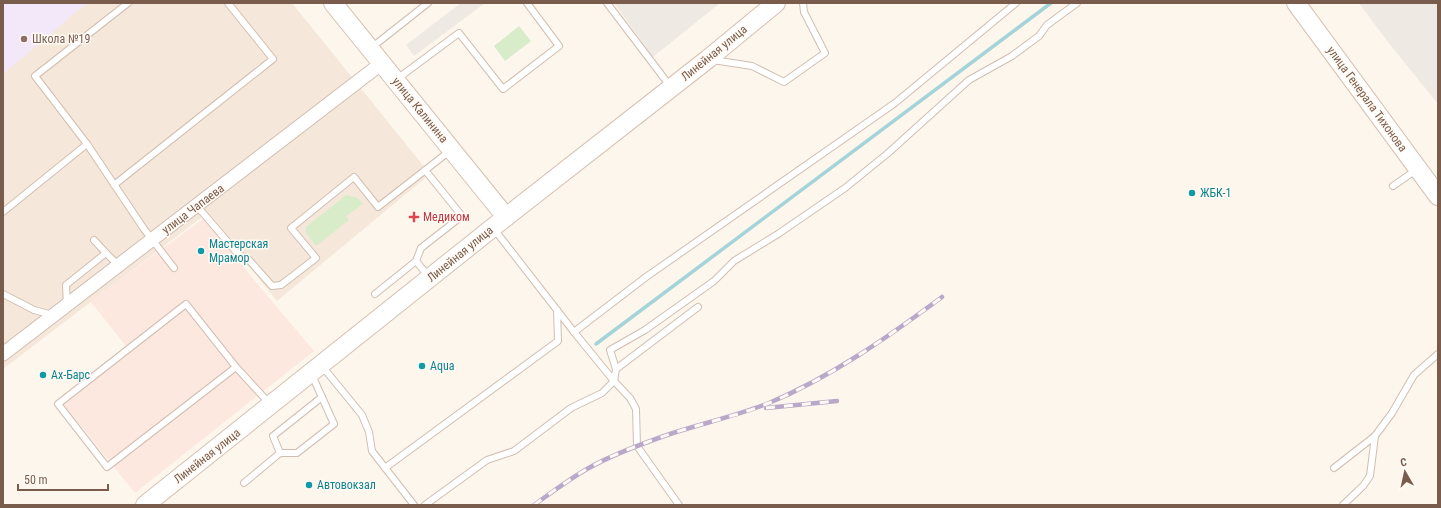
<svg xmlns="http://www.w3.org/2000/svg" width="1441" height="508" viewBox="0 0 1441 508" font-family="'Roboto Condensed',sans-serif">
	<rect width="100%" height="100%" fill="#fdf6ec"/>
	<path fill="#f5e8da" d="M 3,3 L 292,3 L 430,174 L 277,301 L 206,214 L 3,369 Z"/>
	<path fill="#fde8e0" d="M 203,219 L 314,351 L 135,493 L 59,399 L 126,346 L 90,301 Z"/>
	<g fill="#efe9e4">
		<path d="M 461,3 L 485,3 L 414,56 L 406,45 Z"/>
		<path d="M 614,3 L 720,3 L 653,57 Z"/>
		<path d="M 1359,3 L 1438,3 L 1438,104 L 1388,42 Z"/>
	</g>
	<path fill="#f3e8fa" d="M 3,3 L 87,3 L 3,74 Z"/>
	<g fill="#d8ecc9">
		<path d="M 519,26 L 531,41 L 505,61 L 494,46 Z"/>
		<path d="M 346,195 L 358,198 L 363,204 L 346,216 L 349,220 L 316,246 L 306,233 L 306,227 Z"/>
	</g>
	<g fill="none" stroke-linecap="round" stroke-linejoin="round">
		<path stroke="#a5d3da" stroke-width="3.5" d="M 596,344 L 1051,3"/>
		<g stroke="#d1beb0" stroke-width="8">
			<g id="service">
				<path d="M 128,3 L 35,76 L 87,144 L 144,229 L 174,268"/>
				<path d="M 607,3 L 670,86"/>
				<path d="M 371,48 L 428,3"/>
				<path d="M 713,60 L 752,66 L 784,82 L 825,53 L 804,12 L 803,3"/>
				<path d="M 397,79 L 459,33 L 503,89 L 559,46 L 527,3"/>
				<path d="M 114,185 L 273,59 L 228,3"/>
				<path d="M 1393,186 L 1416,170"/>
				<path d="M 197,206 L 238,254 L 249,260 L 272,286 L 281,285 L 316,258 L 291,228 L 354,177 L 378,207 L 451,150"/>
				<path d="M 3,212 L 87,144"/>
				<path d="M 494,229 L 574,332 L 614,381 L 630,398 L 636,409 L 637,446 L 679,505"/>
				<path d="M 94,240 L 106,253"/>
				<path d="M 416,261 L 429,277"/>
				<path d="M 3,294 L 34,310 L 53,315"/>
				<path d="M 375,294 L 416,261 L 421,248 L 462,216 L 425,170"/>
				<path d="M 67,305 L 66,285 L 106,253 L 118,265"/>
				<path d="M 574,332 L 646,277 L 895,103 L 1016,3"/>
				<path d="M 322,366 L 362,415 L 369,432 L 372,451 L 414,505"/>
				<path d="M 236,367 L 107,467 L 58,404 L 186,304 L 236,367 L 270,404"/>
				<path d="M 616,369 L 698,307"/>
				<path d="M 280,453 L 273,436 L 322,397"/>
				<path d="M 385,468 L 558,341 L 557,310"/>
				<path d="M 1334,468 L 1375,436 L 1392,413 L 1414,375 L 1438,354"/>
				<path d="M 244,483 L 280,453 L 297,453 L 334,424 L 312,375"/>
				<path d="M 425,505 L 487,460 L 514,451 L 571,408 L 602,393 L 614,381 L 616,369 L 610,350 L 645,330 L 714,281 L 734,261 L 778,234 L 845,188 L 887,154 L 969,80 L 1012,56 L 1039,36 L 1047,25 L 1077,3"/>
				<path d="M 1343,505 L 1363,486 L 1370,476 L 1375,436"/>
			</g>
		</g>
		<g stroke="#d1beb0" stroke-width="15">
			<path id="minor" d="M 3,354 L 382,63"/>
		</g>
		<g stroke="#d6c0b0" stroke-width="20">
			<g id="secondary">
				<path d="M 333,3 L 506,217"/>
				<path d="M 1296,3 L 1438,196"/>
				<path d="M 145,505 L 506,217 L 708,59 L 776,3"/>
			</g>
		</g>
		<use href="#service" stroke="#fff" stroke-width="6"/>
		<use href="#minor" stroke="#fff" stroke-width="13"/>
		<use href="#secondary" stroke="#fff" stroke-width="18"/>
		<g stroke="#b9a8c9" stroke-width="4.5">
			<g id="rail">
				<path d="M 766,408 L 837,401"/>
				<path d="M 534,505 C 551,493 568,480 587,469 C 611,455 644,443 670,434 C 703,423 737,416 769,403 C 831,377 888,337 942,297"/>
			</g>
		</g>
		<use href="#rail" stroke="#fffaf3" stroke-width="3" stroke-dasharray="9" stroke-linecap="butt"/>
	</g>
	<circle fill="#8d6e63" stroke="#fffaf3" stroke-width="1.5" cx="24" cy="39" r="4"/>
	<g fill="#0f9aa8" stroke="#fffaf3" stroke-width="1.5">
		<circle cx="1192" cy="193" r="4"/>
		<circle cx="201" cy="251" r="4"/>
		<circle cx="422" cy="366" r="4"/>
		<circle cx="43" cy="375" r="4"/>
		<circle cx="309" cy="485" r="4"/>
	</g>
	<path fill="#e0444e" stroke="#fffaf3" stroke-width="1.5" d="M412 211h4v4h4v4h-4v4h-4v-4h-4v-4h4z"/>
	<g text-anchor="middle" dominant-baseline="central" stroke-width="3" stroke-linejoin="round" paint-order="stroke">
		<g font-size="12" fill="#785e54" stroke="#fffaf3" text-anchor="start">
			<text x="32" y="39">Школа №19</text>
		</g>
		<g font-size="12" fill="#7a5c4d" stroke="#fffaf3">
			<text transform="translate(714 53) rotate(-39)">Линейная улица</text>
			<text transform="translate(1367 99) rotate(54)">улица Генерала Тихонова</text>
			<text transform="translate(420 110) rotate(51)">улица Калинина</text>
			<text transform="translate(193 209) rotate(-37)">улица Чапаева</text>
			<text transform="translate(460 254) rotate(-39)">Линейная улица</text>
			<text transform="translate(207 456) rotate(-38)">Линейная улица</text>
		</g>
		<g font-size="12" fill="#0d838f" stroke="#fffaf3" text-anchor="start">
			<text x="1200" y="193">ЖБК-1</text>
			<text x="209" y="244">Мастерская<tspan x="209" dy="14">Мрамор</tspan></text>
			<text x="430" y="366">Aqua</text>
			<text x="51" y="375">Ах-Барс</text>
			<text x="317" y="485">Автовокзал</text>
		</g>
		<g font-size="12" fill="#be3a42" stroke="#fffaf3" text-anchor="start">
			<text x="423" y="217">Медиком</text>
		</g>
	</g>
	<rect width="1441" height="508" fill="none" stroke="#7a5c4d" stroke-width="8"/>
	<g transform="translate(1405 472) rotate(351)" stroke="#fffaf3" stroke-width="3" paint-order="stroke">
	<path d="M0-3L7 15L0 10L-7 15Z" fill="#7a5c4d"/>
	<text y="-6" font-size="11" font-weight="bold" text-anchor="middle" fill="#7a5c4d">С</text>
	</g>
	<path d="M18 484v6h90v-6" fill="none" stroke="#7a5c4d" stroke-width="2"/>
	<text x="24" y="484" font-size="12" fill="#7a5c4d" stroke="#fffaf3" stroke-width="3" paint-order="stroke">50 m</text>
</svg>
